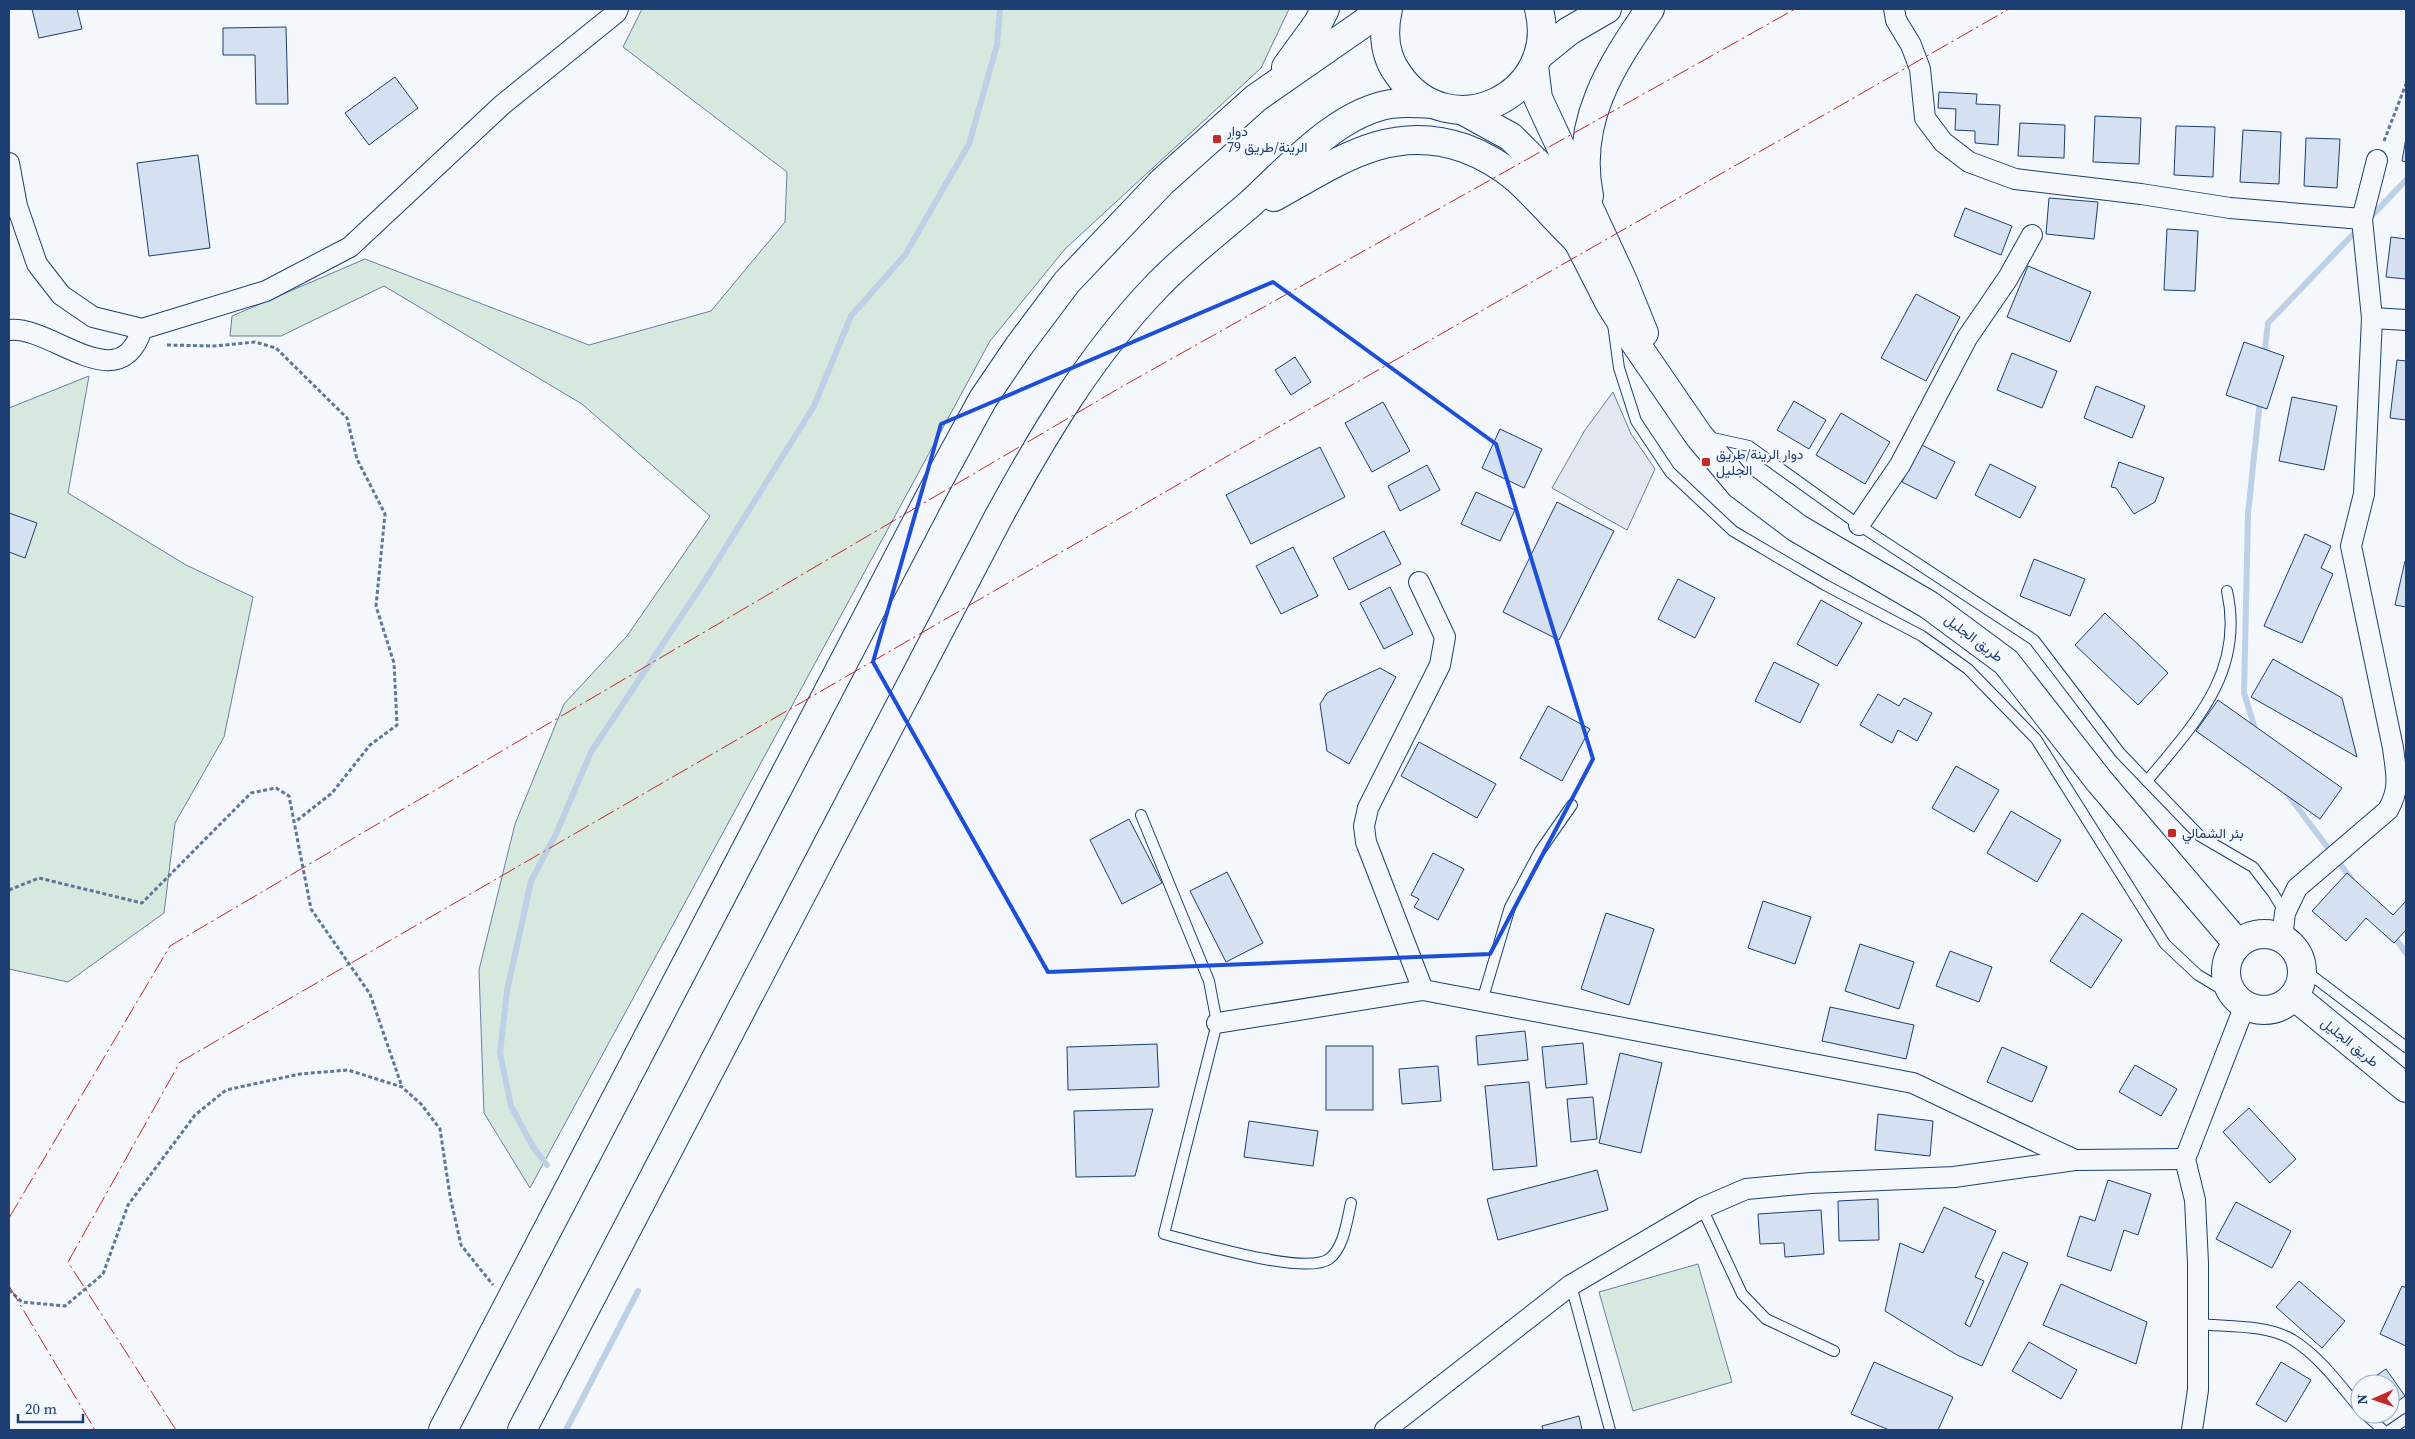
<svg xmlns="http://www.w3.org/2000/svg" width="2415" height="1439" viewBox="0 0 2415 1439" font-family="'Source Serif 4',Vazirmatn,serif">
	<rect width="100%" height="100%" fill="#f4f7fb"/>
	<g fill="#d7e8df" stroke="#687fa3">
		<path d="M 642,9 L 1289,9 L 1261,68 L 1065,249 L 990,341 L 530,1188 L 484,1113 L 479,970 L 515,824 L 564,704 L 627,636 L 710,516 L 582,404 L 384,286 L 281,336 L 230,336 L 232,316 L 365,259 L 589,345 L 711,311 L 785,222 L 787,172 L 623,47 Z"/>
		<path d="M 89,376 L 68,493 L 186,565 L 253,597 L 224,737 L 175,823 L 164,913 L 68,982 L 9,969 L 9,408 Z"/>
		<path d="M 1698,1264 L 1732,1382 L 1633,1411 L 1599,1292 Z"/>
	</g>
	<path fill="#e3e8f0" stroke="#687fa3" d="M 1613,392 L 1631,434 L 1655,469 L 1627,530 L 1552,488 L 1585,430 Z"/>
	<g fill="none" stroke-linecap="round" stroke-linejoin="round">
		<g stroke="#bed0e5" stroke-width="6">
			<path d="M 2369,219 L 2406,180"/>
			<path d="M 2264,357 L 2268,323 L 2358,229"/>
			<path d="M 2256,732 L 2244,693 L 2248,514 L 2260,400"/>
			<path d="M 2286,792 L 2352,880"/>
			<path d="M 2392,934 L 2406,953"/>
			<path d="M 547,1165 L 533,1147 L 511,1106 L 500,1053 L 507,991 L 531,881 L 556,834 L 591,752 L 704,582 L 814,406 L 851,316 L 905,255 L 969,144 L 997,45 L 1000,9"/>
			<path d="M 566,1430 L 638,1291"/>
		</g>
	</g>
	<g fill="#d5e0f0" stroke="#1d3f73">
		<path d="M 32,9 L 77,9 L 82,29 L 39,38 Z"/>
		<path d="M 286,27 L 288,104 L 256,104 L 255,55 L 223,55 L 223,28 Z"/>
		<path d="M 395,77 L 418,108 L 369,145 L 345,113 Z"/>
		<path d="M 1939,92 L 1977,94 L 1976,104 L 2000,105 L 1998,145 L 1975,143 L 1975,131 L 1955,130 L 1956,109 L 1938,108 Z"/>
		<path d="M 2095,116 L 2141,118 L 2139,164 L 2093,162 Z"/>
		<path d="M 2020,123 L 2065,125 L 2064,158 L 2018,156 Z"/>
		<path d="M 2176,126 L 2215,127 L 2213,177 L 2174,175 Z"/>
		<path d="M 2243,130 L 2281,132 L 2279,184 L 2240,182 Z"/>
		<path d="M 2306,138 L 2340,139 L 2337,188 L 2304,186 Z"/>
		<path d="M 2406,138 L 2406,162 L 2402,161 Z"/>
		<path d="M 198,155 L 210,248 L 149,256 L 137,163 Z"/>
		<path d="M 2049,198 L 2098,202 L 2094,239 L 2046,234 Z"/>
		<path d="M 1965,208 L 2012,226 L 2001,255 L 1954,236 Z"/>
		<path d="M 2167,229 L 2198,231 L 2195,291 L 2164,290 Z"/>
		<path d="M 2391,237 L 2406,239 L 2406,279 L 2386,277 Z"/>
		<path d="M 2028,266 L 2091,292 L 2070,342 L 2007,317 Z"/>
		<path d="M 1916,294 L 1960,317 L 1926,381 L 1881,358 Z"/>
		<path d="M 2244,342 L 2284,356 L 2267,409 L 2226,395 Z"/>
		<path d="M 2012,353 L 2057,371 L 2042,408 L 1997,390 Z"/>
		<path d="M 1295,357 L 1311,382 L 1291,395 L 1275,370 Z"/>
		<path d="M 2397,360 L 2406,361 L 2406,420 L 2390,418 Z"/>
		<path d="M 2096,386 L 2145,406 L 2132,438 L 2084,418 Z"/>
		<path d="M 2292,397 L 2337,406 L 2324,470 L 2279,461 Z"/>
		<path d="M 1794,401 L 1826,420 L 1809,449 L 1777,430 Z"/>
		<path d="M 1383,402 L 1410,451 L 1372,472 L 1345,423 Z"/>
		<path d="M 1841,413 L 1890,442 L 1865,484 L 1816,455 Z"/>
		<path d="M 1500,429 L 1542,449 L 1524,488 L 1482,468 Z"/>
		<path d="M 1920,444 L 1955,462 L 1936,499 L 1902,482 Z"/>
		<path d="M 1320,447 L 1345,497 L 1251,544 L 1226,495 Z"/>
		<path d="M 2119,462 L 2164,478 L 2155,502 L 2134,514 L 2116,488 L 2111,487 Z"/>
		<path d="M 1990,464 L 2036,487 L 2020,518 L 1975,495 Z"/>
		<path d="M 1427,465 L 1440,490 L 1400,511 L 1388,486 Z"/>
		<path d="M 1476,492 L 1515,510 L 1500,541 L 1461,524 Z"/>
		<path d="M 1557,502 L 1614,531 L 1559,640 L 1503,612 Z"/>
		<path d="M 9,513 L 37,523 L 25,558 L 9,552 Z"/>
		<path d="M 1384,531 L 1401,564 L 1349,590 L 1333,558 Z"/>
		<path d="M 2305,534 L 2331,546 L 2321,568 L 2333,574 L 2302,643 L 2264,626 Z"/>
		<path d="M 1293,547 L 1318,596 L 1281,614 L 1256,566 Z"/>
		<path d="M 2034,559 L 2085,579 L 2070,616 L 2020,596 Z"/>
		<path d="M 2405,561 L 2406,561 L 2406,607 L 2395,605 Z"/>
		<path d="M 1678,579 L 1715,598 L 1695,638 L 1658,619 Z"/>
		<path d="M 1390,587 L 1413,634 L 1384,649 L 1360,603 Z"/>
		<path d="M 1821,600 L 1862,623 L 1837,666 L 1797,644 Z"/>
		<path d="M 2105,613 L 2168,673 L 2138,705 L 2075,645 Z"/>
		<path d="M 2273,659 L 2342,698 L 2357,757 L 2251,697 Z"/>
		<path d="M 1774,662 L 1819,684 L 1800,723 L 1755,701 Z"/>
		<path d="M 1380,668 L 1396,677 L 1349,764 L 1327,751 L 1320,704 L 1327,693 Z"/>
		<path d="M 1878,694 L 1899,706 L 1904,698 L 1932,713 L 1917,741 L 1898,730 L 1892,743 L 1860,725 Z"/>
		<path d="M 2218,700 L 2342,788 L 2320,819 L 2196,731 Z"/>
		<path d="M 1548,706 L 1590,729 L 1562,781 L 1520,758 Z"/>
		<path d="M 1419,742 L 1496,784 L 1477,818 L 1401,776 Z"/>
		<path d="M 1956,766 L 1999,790 L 1974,832 L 1932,808 Z"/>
		<path d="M 2011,811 L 2061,840 L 2037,882 L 1987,853 Z"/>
		<path d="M 1129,819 L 1162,883 L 1122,904 L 1090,840 Z"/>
		<path d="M 1433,853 L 1464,869 L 1438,920 L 1414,907 L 1419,899 L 1411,895 Z"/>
		<path d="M 1227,872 L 1263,943 L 1226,962 L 1190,891 Z"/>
		<path d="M 2347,873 L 2393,915 L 2406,901 L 2406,930 L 2394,943 L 2366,918 L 2346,941 L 2312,911 Z"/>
		<path d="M 1763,901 L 1811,917 L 1795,964 L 1748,948 Z"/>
		<path d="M 1606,913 L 1654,929 L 1629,1005 L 1581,989 Z"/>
		<path d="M 2082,913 L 2122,940 L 2091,988 L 2050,961 Z"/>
		<path d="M 1860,944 L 1914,962 L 1899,1009 L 1845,991 Z"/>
		<path d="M 1950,951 L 1992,967 L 1979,1002 L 1936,986 Z"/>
		<path d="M 1830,1007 L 1914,1025 L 1906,1059 L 1822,1041 Z"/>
		<path d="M 1525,1031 L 1528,1060 L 1478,1065 L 1476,1036 Z"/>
		<path d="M 1583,1043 L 1587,1084 L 1546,1088 L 1542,1047 Z"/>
		<path d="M 1157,1044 L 1159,1087 L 1068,1090 L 1067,1047 Z"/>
		<rect x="1326" y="1046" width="47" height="64"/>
		<path d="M 2002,1047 L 2047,1067 L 2032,1102 L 1987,1082 Z"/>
		<path d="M 1620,1053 L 1662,1063 L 1641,1153 L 1599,1143 Z"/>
		<path d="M 2135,1065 L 2177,1089 L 2161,1116 L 2119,1092 Z"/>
		<path d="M 1438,1066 L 1441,1101 L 1402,1104 L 1399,1069 Z"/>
		<path d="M 1529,1082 L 1537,1166 L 1493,1170 L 1485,1086 Z"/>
		<path d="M 1593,1097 L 1597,1139 L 1571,1142 L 1567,1099 Z"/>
		<path d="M 2249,1108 L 2296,1159 L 2270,1183 L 2223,1132 Z"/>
		<path d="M 1153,1109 L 1135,1176 L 1076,1177 L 1074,1111 Z"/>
		<path d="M 1878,1114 L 1933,1121 L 1930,1156 L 1875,1150 Z"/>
		<path d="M 1249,1121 L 1318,1131 L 1313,1166 L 1244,1157 Z"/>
		<path d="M 1597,1170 L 1608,1210 L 1498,1240 L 1487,1199 Z"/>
		<path d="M 2108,1180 L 2151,1194 L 2138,1235 L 2124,1230 L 2111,1271 L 2067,1256 L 2080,1216 L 2095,1221 Z"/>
		<path d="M 1878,1199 L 1879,1240 L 1839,1241 L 1838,1201 Z"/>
		<path d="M 2236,1202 L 2291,1231 L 2272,1268 L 2216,1239 Z"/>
		<path d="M 1944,1207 L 1996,1231 L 1975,1277 L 1984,1281 L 1965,1324 L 1970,1327 L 2003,1252 L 2028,1263 L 1982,1366 L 1957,1355 L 1885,1311 L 1900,1243 L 1923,1253 Z"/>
		<path d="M 1821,1210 L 1824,1254 L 1785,1257 L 1784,1243 L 1760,1244 L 1758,1214 Z"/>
		<path d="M 2299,1281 L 2345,1321 L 2322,1348 L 2276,1307 Z"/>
		<path d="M 2061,1284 L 2147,1322 L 2136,1364 L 2043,1325 Z"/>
		<path d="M 2402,1286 L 2406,1288 L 2406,1346 L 2380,1334 Z"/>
		<path d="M 2029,1342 L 2077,1370 L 2061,1399 L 2012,1371 Z"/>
		<path d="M 1874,1362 L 1953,1397 L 1938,1430 L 1889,1430 L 1851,1414 Z"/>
		<path d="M 2281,1362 L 2311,1380 L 2286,1422 L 2256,1404 Z"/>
		<path d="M 2386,1369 L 2405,1396 L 2390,1407 L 2390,1384 L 2364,1384 Z"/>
		<path d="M 1579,1416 L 1582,1430 L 1543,1430 L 1542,1426 Z"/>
	</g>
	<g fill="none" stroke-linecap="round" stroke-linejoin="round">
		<g stroke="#1d3f73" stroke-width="12">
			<g id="lane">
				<path d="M 1613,324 L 1619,368 L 1636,421 L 1670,472 L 1733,531 L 1825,585 L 1922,636 L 1968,669 L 2036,739 L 2165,944 L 2198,975 L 2235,997"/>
				<path d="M 1708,437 L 1749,446 L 1859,525 L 2034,640 L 2120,753 L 2200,836 L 2253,867 L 2273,893 L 2285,913"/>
				<path d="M 2147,781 C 2195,723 2245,672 2227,591"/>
				<path d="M 1141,815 L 1209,981 L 1217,1023 L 1164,1234 C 1196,1242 1304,1276 1329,1259 C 1344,1248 1347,1220 1351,1203"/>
				<path d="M 2303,969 L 2406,1047"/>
				<path d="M 1482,1001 L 1510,907 L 1540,851 L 1572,805"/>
				<path d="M 1702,1208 L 1742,1294 L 1766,1319 L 1834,1351"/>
				<path d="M 1571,1285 L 1610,1430"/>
				<path d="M 2198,1324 C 2227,1327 2266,1324 2293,1340 C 2320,1357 2340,1385 2360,1409"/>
				<path d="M 2365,1414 L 2383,1430"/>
				<path d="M 2390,1430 L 2406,1419"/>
			</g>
		</g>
		<g stroke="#1d3f73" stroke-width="22">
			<g id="street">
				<path d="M 1894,9 L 1896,20 L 1911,45 L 1920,69 L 1925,118 L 1943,142 L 1969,162 L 2015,179 L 2141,194 L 2230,208 L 2362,219"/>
				<path d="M 9,163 L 17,206 L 37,264 L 61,295 L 93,317 L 142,329"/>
				<path d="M 2372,318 L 2406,320"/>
				<path d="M 9,330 C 52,325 119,401 142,329 L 266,291 L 350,247 L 502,105 L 616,13 L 618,9"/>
				<path d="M 1859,525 L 1900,465 L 1967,338 L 2008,278 L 2032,235"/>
				<path d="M 1419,582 L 1445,637 L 1440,665 L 1368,808 L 1364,826 L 1366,842 L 1423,990"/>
				<path d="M 2282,938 L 2285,913 L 2297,888 L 2388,810 C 2401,787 2396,773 2393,748 L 2351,546 L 2364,494 L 2372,318 L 2362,219 L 2377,160"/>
				<path d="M 1217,1023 L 1423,990 L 1913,1083 L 2075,1160"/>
				<path d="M 1385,1430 L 1571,1285 L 1702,1208 L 1746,1189 L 1811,1183 L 1954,1177 L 2075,1160 L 2185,1159"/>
				<path d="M 2192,1430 L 2198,1390 L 2198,1263 L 2195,1200 L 2185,1159 L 2245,1005"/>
			</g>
		</g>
		<g stroke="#1d3f73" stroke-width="30">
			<path id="secondary" d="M 1538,56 L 1569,31 L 1607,9"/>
		</g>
		<g stroke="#1d3f73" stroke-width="30">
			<g id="primary">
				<path d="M 1388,9 C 1383,31 1384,55 1398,74 C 1449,149 1561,96 1539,9"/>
				<path d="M 1534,66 L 1538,98 L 1623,281 L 1644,333"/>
				<path d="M 1462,110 L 1511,137 L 1539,165 L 1610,304 L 1629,334 L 1699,436 L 1740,485 L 1797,528 L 1929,605 L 2006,662 L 2100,782 L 2238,944"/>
				<path d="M 1589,196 C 1574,122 1611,66 1650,9"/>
				<circle cx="2264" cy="972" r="38"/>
				<path d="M 2294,996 L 2406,1088"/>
			</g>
		</g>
		<g stroke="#1d3f73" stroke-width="30">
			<g id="highway">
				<path d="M 1286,67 L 1318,23 L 1325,9"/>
				<path d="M 1274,197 C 1336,163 1390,122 1464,148 C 1483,155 1502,166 1517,179 C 1539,199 1559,223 1581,244"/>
				<path d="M 443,1430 L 936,485 L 983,399 L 1019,346 L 1067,282 L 1162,182 L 1256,98 L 1384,9"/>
				<path d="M 522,1430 L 998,518 C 1042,437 1090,356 1155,288 C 1184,257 1219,231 1251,203 C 1289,168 1338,112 1391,104 C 1405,102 1419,103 1432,104"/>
			</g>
		</g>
		<g stroke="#5e769c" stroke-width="3" stroke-dasharray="4 2.5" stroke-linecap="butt">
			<path d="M 2384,141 L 2406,84"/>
			<path d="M 167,345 L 215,346 L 255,342 L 276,348 L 347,418 L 357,459 L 385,514 L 376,606 L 394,663 L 397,725 L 370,745 L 332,793 L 295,822"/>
			<path d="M 9,890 L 39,878 L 142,903 L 251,793 L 276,788 L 289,796 L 311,909 L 370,994 L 402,1087"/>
			<path d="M 9,1290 L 22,1302 L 65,1306 L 103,1274 L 128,1205 L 195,1115 L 226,1090 L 300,1074 L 348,1070 L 402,1087 L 421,1104 L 440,1129 L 450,1196 L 461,1245 L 493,1285"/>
		</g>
		<use href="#lane" stroke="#f4f7fb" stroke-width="10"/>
		<use href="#street" stroke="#f4f7fb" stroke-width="20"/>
		<use href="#secondary" stroke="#f4f7fb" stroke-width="28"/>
		<use href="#primary" stroke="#f4f7fb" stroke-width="28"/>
		<use href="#highway" stroke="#f4f7fb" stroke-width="28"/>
		<g stroke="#c62828" stroke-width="1" stroke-dasharray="18 4 2.5 4" stroke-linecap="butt">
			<path d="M 9,1218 L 170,946 L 1123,386 L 1795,9"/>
			<path d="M 9,1286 L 95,1430"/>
			<path d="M 176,1430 L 68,1262 L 180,1062 L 1198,473 L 2009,9"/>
		</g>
	</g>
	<path fill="none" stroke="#1d4ed8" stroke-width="4" stroke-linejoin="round" d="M 1273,282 L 1496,444 L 1593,759 L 1490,954 L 1048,972 L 873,662 L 941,424 Z"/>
	<g fill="#c62828" stroke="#f4f7fb" stroke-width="2">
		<rect x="1212" y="134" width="10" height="10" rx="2.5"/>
		<rect x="1701" y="457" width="10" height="10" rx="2.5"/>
		<rect x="2167" y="828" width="10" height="10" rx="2.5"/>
	</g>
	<g text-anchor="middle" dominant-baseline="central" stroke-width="4" stroke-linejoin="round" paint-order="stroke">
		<g font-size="14" fill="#1d3f73" stroke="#f4f7fb" text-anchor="start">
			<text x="1227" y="131">دوار<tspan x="1227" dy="16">الرينة/طريق 79</tspan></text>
			<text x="1716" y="454">دوار الرينة/طريق<tspan x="1716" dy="16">الجليل</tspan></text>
			<text x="2182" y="833">بئر الشمالي</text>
		</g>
		<g font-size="14" fill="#1d3f73" stroke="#f4f7fb">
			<text transform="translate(1974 638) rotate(37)">طريق الجليل</text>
			<text transform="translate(2350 1042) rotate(39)">طريق الجليل</text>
		</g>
	</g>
	<rect width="2415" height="1439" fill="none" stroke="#1d3f73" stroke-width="20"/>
	<g transform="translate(2375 1399) rotate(268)"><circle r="24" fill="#f4f7fb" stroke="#9eadc5"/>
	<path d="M0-4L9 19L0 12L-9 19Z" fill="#c62828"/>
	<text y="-8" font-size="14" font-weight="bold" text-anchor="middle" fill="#1d3f73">N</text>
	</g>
	<path d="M18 1414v8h65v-8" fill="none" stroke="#1d3f73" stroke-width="2.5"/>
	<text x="25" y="1414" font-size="15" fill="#1d3f73" stroke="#f4f7fb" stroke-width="4" paint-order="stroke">20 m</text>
</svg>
